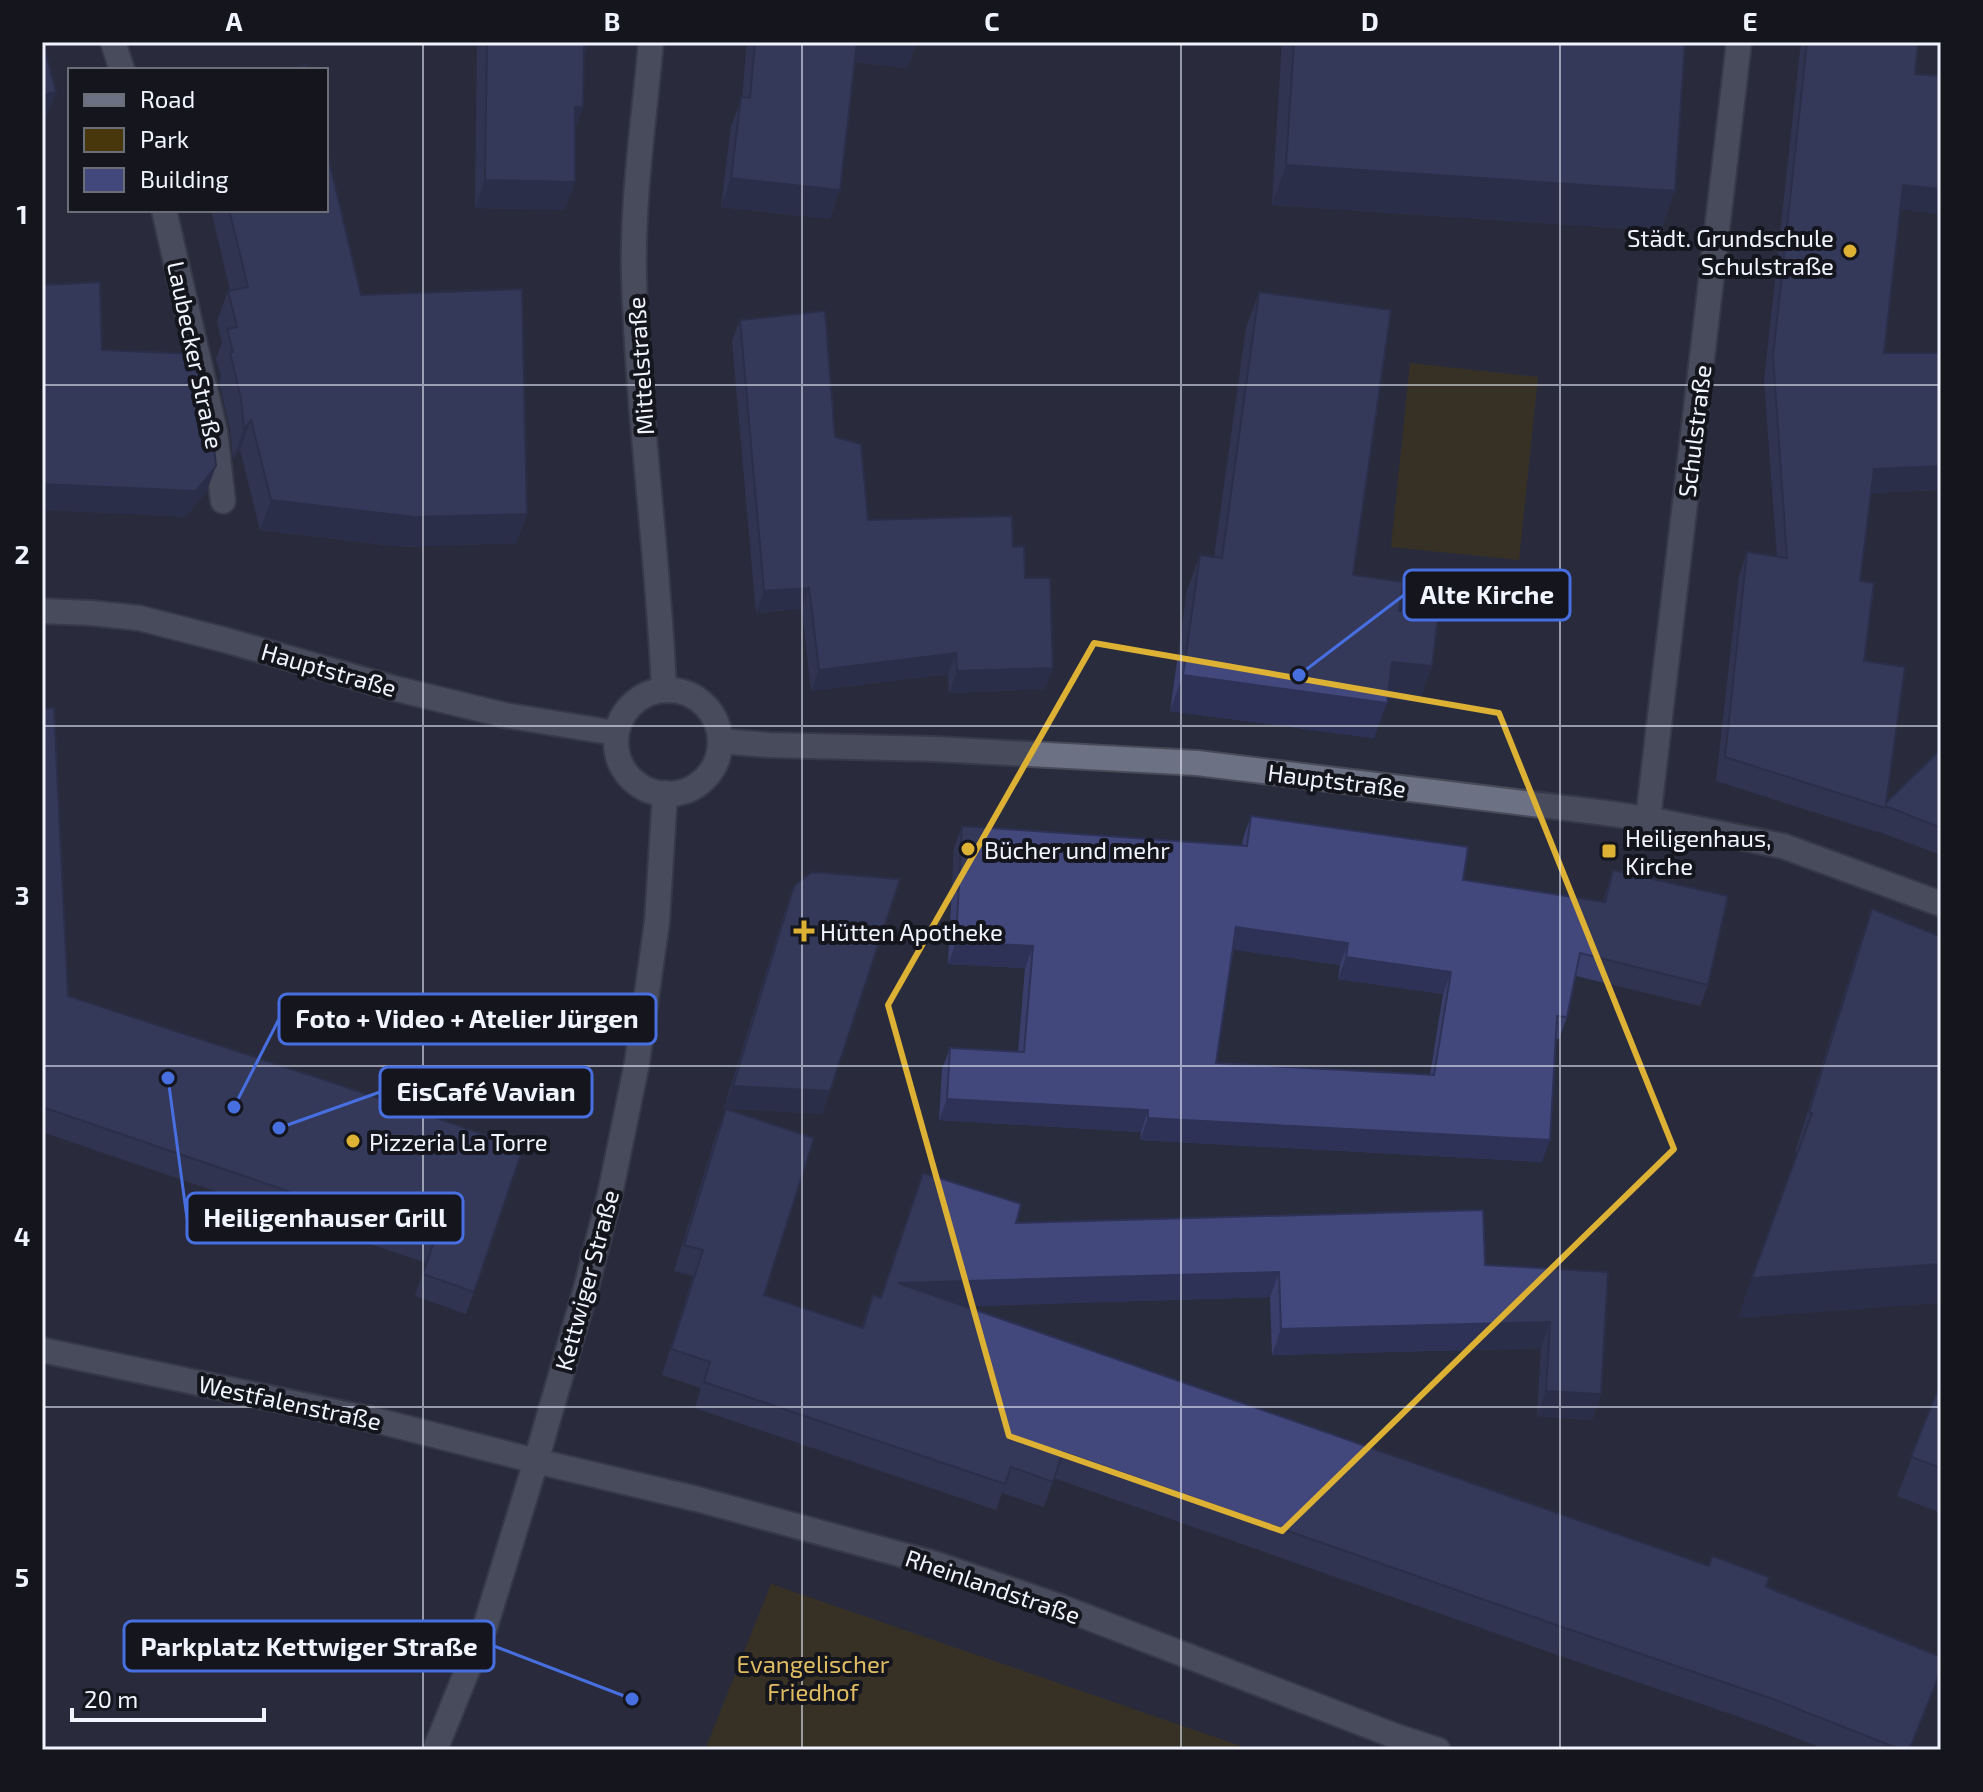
<svg xmlns="http://www.w3.org/2000/svg" width="1983" height="1792" viewBox="0 0 1983 1792" font-family="'Exo 2',sans-serif">
	<rect width="100%" height="100%" fill="#292c3d"/>
	<g fill="#47370a">
		<path d="M 1410,363 L 1538,377 L 1519,560 L 1391,547 Z"/>
		<path d="M 771,1584 L 1252,1750 L 1253,1750 L 705,1750 Z"/>
	</g>
	<g fill="none" stroke-linecap="round" stroke-linejoin="round">
		<g stroke="#484a58" stroke-width="28">
			<g id="street">
				<path d="M 113,42 L 122,70"/>
				<path d="M 164,210 L 215,432 L 223,501"/>
				<path d="M 42,611 L 91,613 L 139,618 L 225,640 L 393,688 L 504,715 L 615,733"/>
				<path d="M 720,741 L 769,745 L 935,749 L 1197,763 L 1606,813 L 1648,819 L 1783,846 L 1941,904"/>
				<path d="M 1648,819 L 1739,42"/>
				<path d="M 435,1750 L 486,1624 L 536,1461"/>
			</g>
		</g>
		<g stroke="#484a58" stroke-width="28">
			<g id="secondary">
				<path d="M 651,42 C 644,120 632,199 634,278 C 638,415 658,552 664,689"/>
				<circle cx="668" cy="742" r="52"/>
				<path d="M 42,1350 L 379,1421 L 536,1461 L 697,1499 L 936,1564 L 1061,1607 L 1395,1736 L 1438,1750"/>
				<path d="M 536,1461 L 585,1292 L 610,1194 L 637,1063 L 657,922 L 665,793"/>
			</g>
		</g>
		<use href="#street" stroke="#6d7184" stroke-width="24"/>
		<use href="#secondary" stroke="#6d7184" stroke-width="24"/>
	</g>
	<g fill="#393e6b" fill-rule="evenodd">
		<path d="M 477,42 L 589,42 L 584,57 L 583,107 L 575,130 L 565,210 L 475,208 Z"/>
		<path d="M 747,42 L 917,42 L 907,68 L 855,62 L 830,219 L 721,207 L 731,126 L 742,98 Z"/>
		<path d="M 1282,42 L 1685,42 L 1661,231 L 1272,205 Z"/>
		<path d="M 1801,42 L 1918,42 L 1915,74 L 1941,76 L 1941,214 L 1900,209 L 1884,353 L 1939,490 L 1871,493 L 1860,581 L 1864,661 L 1886,803 L 1941,749 L 1941,855 L 1877,831 L 1877,832 L 1716,781 L 1739,576 L 1747,552 L 1777,556 L 1764,381 Z"/>
		<path d="M 211,210 L 326,210 L 361,295 L 527,514 L 516,543 L 403,547 L 260,530 L 240,450 L 233,459 L 230,429 L 219,381 L 221,376 L 216,359 L 222,343 L 217,321 L 228,291 L 230,290 Z"/>
		<path d="M 1259,292 L 1353,575 L 1399,611 L 1432,666 L 1419,702 L 1387,698 L 1374,738 L 1170,711 L 1187,590 L 1200,555 L 1214,557 L 1246,328 Z"/>
		<path d="M 740,320 L 835,437 L 868,520 L 1013,547 L 1025,578 L 1045,689 L 949,693 L 948,674 L 811,691 L 802,609 L 756,613 L 732,341 Z"/>
		<path d="M 42,708 L 68,996 L 523,1148 L 466,1314 L 415,1296 L 426,1263 L 42,1132 Z"/>
		<path d="M 1251,816 L 1463,880 L 1603,901 L 1613,870 L 1708,985 L 1700,1006 L 1576,976 L 1567,1017 L 1559,1039 L 1556,1039 L 1542,1162 L 1140,1140 L 1141,1132 L 939,1120 L 942,1069 L 950,1048 L 1018,1052 L 1025,968 L 948,964 L 954,848 L 962,826 L 1242,846 L 1243,838 ZM 1232,949 L 1340,965 L 1338,979 L 1443,994 L 1430,1075 L 1216,1063 Z"/>
		<path d="M 794,886 L 830,1091 L 822,1114 L 724,1108 L 786,908 Z"/>
		<path d="M 1872,909 L 1941,937 L 1738,1318 L 1797,1153 L 1795,1152 L 1858,949 Z"/>
		<path d="M 726,1109 L 764,1295 L 861,1328 L 873,1295 L 880,1298 L 923,1173 L 1016,1223 L 1485,1265 L 1608,1272 L 1601,1394 L 1592,1420 L 1537,1416 L 1541,1348 L 1272,1355 L 1270,1297 L 965,1306 L 1766,1587 L 1936,1685 L 1910,1750 L 1827,1750 L 1763,1725 L 1552,1653 L 1054,1478 L 1044,1507 L 1002,1493 L 996,1510 L 695,1408 L 701,1388 L 662,1375 L 693,1276 L 674,1271 L 716,1135 Z"/>
		<path d="M 1941,1382 L 1941,1513 L 1897,1496 Z"/>
	</g>
	<g fill="#2e3257">
		<path d="M 581,42 L 589,42 L 581,64 Z"/>
		<path d="M 855,42 L 917,42 L 907,68 L 848,61 Z"/>
		<path d="M 56,92 L 45,121 L 42,122 L 42,95 Z"/>
		<path d="M 575,107 L 583,107 L 573,135 Z"/>
		<path d="M 1286,165 L 1675,191 L 1661,231 L 1272,205 Z"/>
		<path d="M 731,178 L 840,190 L 830,219 L 721,207 Z"/>
		<path d="M 485,180 L 575,182 L 565,210 L 475,208 Z"/>
		<path d="M 1903,185 L 1941,189 L 1941,214 L 1894,209 Z"/>
		<path d="M 251,420 L 240,450 L 233,459 L 244,429 Z"/>
		<path d="M 216,466 L 207,491 L 186,517 L 42,510 L 42,484 Z"/>
		<path d="M 1941,466 L 1941,484 L 1939,490 L 1865,493 L 1874,469 Z"/>
		<path d="M 271,500 L 527,514 L 516,543 L 403,547 L 260,530 Z"/>
		<path d="M 809,588 L 802,609 L 756,613 L 764,591 Z"/>
		<path d="M 956,653 L 948,674 L 811,691 L 819,670 Z"/>
		<path d="M 1392,662 L 1432,666 L 1419,702 L 1379,697 Z"/>
		<path d="M 1053,668 L 1045,689 L 949,693 L 957,671 Z"/>
		<path d="M 1183,675 L 1387,703 L 1374,738 L 1170,711 Z"/>
		<path d="M 1236,927 L 1348,943 L 1340,965 L 1228,949 Z"/>
		<path d="M 956,942 L 1033,946 L 1025,968 L 948,964 Z"/>
		<path d="M 1346,957 L 1451,972 L 1443,994 L 1338,979 Z"/>
		<path d="M 733,1086 L 830,1091 L 822,1114 L 724,1108 Z"/>
		<path d="M 947,1099 L 1148,1110 L 1141,1132 L 939,1120 Z"/>
		<path d="M 1148,1118 L 1550,1140 L 1542,1162 L 1140,1140 Z"/>
		<path d="M 1941,1264 L 1941,1303 L 1738,1318 L 1752,1278 Z"/>
		<path d="M 1279,1272 L 1270,1297 L 888,1309 L 898,1283 Z"/>
		<path d="M 1550,1322 L 1541,1348 L 1272,1355 L 1281,1329 Z"/>
		<path d="M 1546,1391 L 1601,1394 L 1592,1420 L 1537,1416 Z"/>
		<path d="M 1941,1670 L 1910,1750 L 1909,1750 Z"/>
	</g>
	<g fill="#42487c" stroke="#2e3257" stroke-width="2" fill-rule="evenodd">
		<path d="M 42,42 L 43,42 L 56,92 L 42,95 Z"/>
		<path d="M 487,42 L 584,42 L 583,107 L 575,107 L 575,182 L 485,180 Z"/>
		<path d="M 755,42 L 857,42 L 840,190 L 731,178 L 741,97 L 750,98 Z"/>
		<path d="M 1294,42 L 1685,42 L 1675,191 L 1286,165 Z"/>
		<path d="M 1807,42 L 1918,42 L 1915,74 L 1941,76 L 1941,189 L 1903,185 L 1884,353 L 1940,353 L 1941,373 L 1941,466 L 1874,469 L 1860,581 L 1874,583 L 1864,661 L 1905,667 L 1886,803 L 1941,749 L 1941,828 L 1886,806 L 1885,808 L 1725,757 L 1747,552 L 1787,558 L 1773,357 Z"/>
		<path d="M 306,65 L 307,70 L 287,70 Z"/>
		<path d="M 326,148 L 361,295 L 522,289 L 527,514 L 414,517 L 271,500 L 251,420 L 244,429 L 241,399 L 230,352 L 233,352 L 227,329 L 237,327 L 228,291 L 248,287 L 229,210 L 326,210 Z"/>
		<path d="M 100,282 L 102,350 L 197,354 L 210,409 L 216,466 L 196,491 L 42,484 L 42,285 Z"/>
		<path d="M 1259,292 L 1391,310 L 1353,575 L 1403,582 L 1399,611 L 1438,617 L 1432,666 L 1392,662 L 1387,703 L 1183,675 L 1200,555 L 1222,558 Z"/>
		<path d="M 825,311 L 835,437 L 861,444 L 868,520 L 1012,516 L 1013,547 L 1024,546 L 1025,578 L 1050,578 L 1053,668 L 957,671 L 956,653 L 819,670 L 809,588 L 764,591 L 740,320 Z"/>
		<path d="M 42,708 L 54,708 L 68,996 L 334,1083 L 523,1148 L 474,1292 L 423,1274 L 434,1241 L 42,1107 Z"/>
		<path d="M 1251,816 L 1468,847 L 1463,880 L 1605,902 L 1613,870 L 1728,896 L 1708,985 L 1580,953 L 1567,1017 L 1557,1016 L 1550,1140 L 1148,1118 L 1148,1110 L 947,1099 L 950,1048 L 1024,1052 L 1033,946 L 956,942 L 962,826 L 1247,846 ZM 1236,927 L 1348,943 L 1346,957 L 1451,972 L 1434,1075 L 1216,1063 Z"/>
		<path d="M 812,872 L 900,879 L 830,1091 L 733,1086 L 794,886 Z"/>
		<path d="M 1872,909 L 1941,937 L 1941,1264 L 1752,1278 L 1812,1113 L 1809,1112 Z"/>
		<path d="M 726,1109 L 814,1138 L 764,1295 L 863,1328 L 873,1295 L 881,1298 L 923,1173 L 1021,1204 L 1016,1223 L 1483,1210 L 1485,1265 L 1608,1272 L 1601,1394 L 1546,1391 L 1550,1322 L 1281,1329 L 1279,1272 L 898,1283 L 1709,1566 L 1712,1556 L 1769,1577 L 1766,1587 L 1941,1657 L 1941,1670 L 1909,1750 L 1902,1750 L 1773,1699 L 1562,1627 L 1063,1452 L 1053,1482 L 1011,1467 L 1005,1484 L 704,1382 L 710,1362 L 671,1349 L 703,1250 L 684,1245 Z"/>
		<path d="M 1941,1382 L 1941,1468 L 1911,1457 Z"/>
	</g>
	<path d="M0 0H1983V1792H0ZM 1094,643 L 1499,713 L 1674,1149 L 1282,1531 L 1009,1436 L 888,1005 Z" fill="#292c3d" fill-opacity=".55" fill-rule="evenodd"/>
	<path fill="none" stroke="#ddb133" stroke-width="6" stroke-linejoin="round" d="M 1094,643 L 1499,713 L 1674,1149 L 1282,1531 L 1009,1436 L 888,1005 Z"/>
	<path fill="none" stroke="#f1f4ff" stroke-width="2" stroke-opacity="0.55" d="M 423,42 L 423,1750M 802,42 L 802,1750M 1181,42 L 1181,1750M 1560,42 L 1560,1750M 42,385 L 1941,385M 42,726 L 1941,726M 42,1066 L 1941,1066M 42,1407 L 1941,1407"/>
	<g fill="#ddb133" stroke="#14151d" stroke-width="3">
		<circle cx="1850" cy="251" r="8"/>
		<circle cx="968" cy="849" r="8"/>
		<rect x="1601" y="843" width="16" height="16" rx="4"/>
		<path d="M800 919h8v8h8v8h-8v8h-8v-8h-8v-8h8z"/>
		<circle cx="353" cy="1141" r="8"/>
	</g>
	<g text-anchor="middle" dominant-baseline="central" stroke-width="8" stroke-linejoin="round" paint-order="stroke">
		<g font-size="24" fill="#f1f4ff" stroke="#14151d" text-anchor="start">
			<text x="1834" y="237" text-anchor="end">Städt. Grundschule<tspan x="1834" dy="28">Schulstraße</tspan></text>
			<text x="1625" y="837">Heiligenhaus,<tspan x="1625" dy="28">Kirche</tspan></text>
			<text x="984" y="849">Bücher und mehr</text>
			<text x="820" y="931">Hütten Apotheke</text>
			<text x="369" y="1141">Pizzeria La Torre</text>
		</g>
		<g font-size="24" fill="#f1f4ff" stroke="#14151d">
			<text transform="translate(196 355) rotate(78)">Laubecker Straße</text>
			<text transform="translate(640 366) rotate(-94)">Mittelstraße</text>
			<text transform="translate(1694 431) rotate(-83)">Schulstraße</text>
			<text transform="translate(329 669) rotate(16)">Hauptstraße</text>
			<text transform="translate(1337 780) rotate(7)">Hauptstraße</text>
			<text transform="translate(586 1280) rotate(-75)">Kettwiger Straße</text>
			<text transform="translate(290 1402) rotate(12)">Westfalenstraße</text>
			<text transform="translate(993 1586) rotate(19)">Rheinlandstraße</text>
		</g>
		<g font-size="24" fill="#e0bd62" stroke="#14151d">
			<text x="813" y="1663">Evangelischer<tspan x="813" dy="28">Friedhof</tspan></text>
		</g>
	</g>
	<path fill="none" stroke="#476fe0" stroke-width="3" d="M1299 675L1404 595M234 1107L279 1019M279 1128L380 1092M168 1078L187 1218M632 1699L494 1646"/>
	<g fill="#476fe0" stroke="#14151d" stroke-width="3">
		<circle cx="1299" cy="675" r="8"/>
		<circle cx="234" cy="1107" r="8"/>
		<circle cx="279" cy="1128" r="8"/>
		<circle cx="168" cy="1078" r="8"/>
		<circle cx="632" cy="1699" r="8"/>
	</g>
	<g fill="#14151d" stroke="#476fe0" stroke-width="3">
		<rect x="1404" y="570" width="166" height="50" rx="8"/>
		<rect x="279" y="994" width="377" height="50" rx="8"/>
		<rect x="380" y="1067" width="212" height="50" rx="8"/>
		<rect x="187" y="1193" width="276" height="50" rx="8"/>
		<rect x="124" y="1621" width="370" height="50" rx="8"/>
	</g>
	<g font-size="26" text-anchor="middle" font-weight="bold" fill="#f1f4ff">
		<text x="1487" y="604">Alte Kirche</text>
		<text x="467" y="1028">Foto + Video + Atelier Jürgen</text>
		<text x="486" y="1101">EisCafé Vavian</text>
		<text x="325" y="1227">Heiligenhauser Grill</text>
		<text x="309" y="1656">Parkplatz Kettwiger Straße</text>
	</g>
	<rect width="1983" height="1792" fill="none" stroke="#14151d" stroke-width="88"/>
	<rect x="68" y="68" width="260" height="144" fill="#14151d" stroke="#6c6e77" stroke-width="2"/>
	<rect x="84" y="94" width="40" height="12" fill="#6d7184" stroke="#6c6e77" stroke-width="2"/>
	<text x="140" y="108" font-size="24" fill="#f1f4ff">Road</text>
	<rect x="84" y="128" width="40" height="24" fill="#47370a" stroke="#6c6e77" stroke-width="2"/>
	<text x="140" y="148" font-size="24" fill="#f1f4ff">Park</text>
	<rect x="84" y="168" width="40" height="24" fill="#42487c" stroke="#6c6e77" stroke-width="2"/>
	<text x="140" y="188" font-size="24" fill="#f1f4ff">Building</text>
	<path d="M72 1708v12h192v-12" fill="none" stroke="#f1f4ff" stroke-width="4"/>
	<text x="84" y="1708" font-size="24" fill="#f1f4ff" stroke="#14151d" stroke-width="6" paint-order="stroke">20 m</text>
	<rect x="44" y="44" width="1895" height="1704" fill="none" stroke="#f1f4ff" stroke-width="3"/>
	<g font-size="26" text-anchor="middle" font-weight="bold" fill="#f1f4ff">
		<text x="234" y="31">A</text>
		<text x="612" y="31">B</text>
		<text x="992" y="31">C</text>
		<text x="1370" y="31">D</text>
		<text x="1750" y="31">E</text>
		<text x="22" y="224">1</text>
		<text x="22" y="564">2</text>
		<text x="22" y="905">3</text>
		<text x="22" y="1246">4</text>
		<text x="22" y="1587">5</text>
	</g>
</svg>
